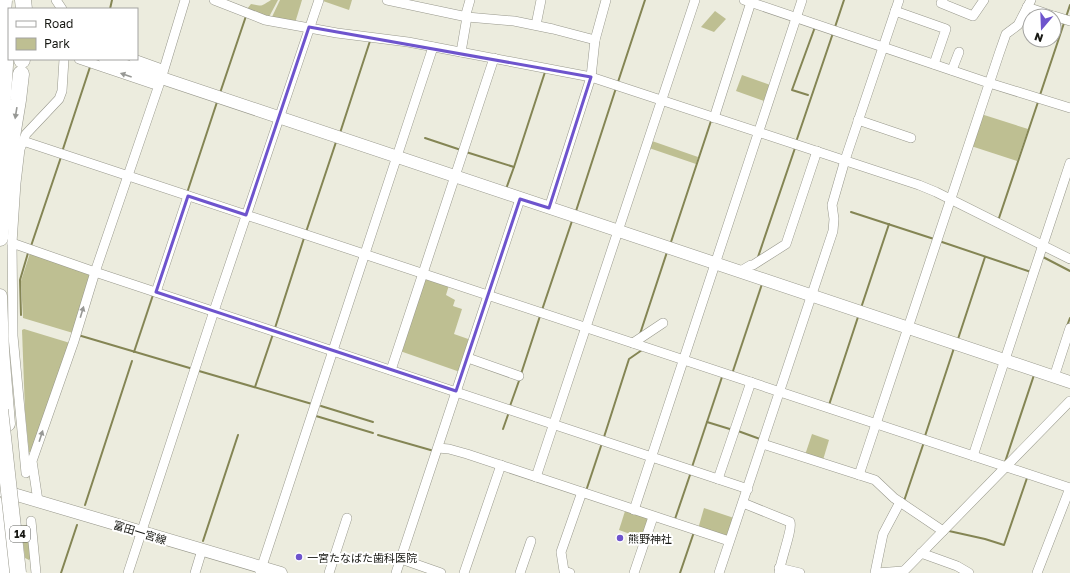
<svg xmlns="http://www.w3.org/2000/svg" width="1070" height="573" viewBox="0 0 1070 573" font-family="'Golos Text','Noto Sans JP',sans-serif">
	<rect width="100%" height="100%" fill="#ececde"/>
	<g fill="#bebf92">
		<path d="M 271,0 L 278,0 L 269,17 L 247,9 L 251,4 C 263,6 260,7 271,0 Z"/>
		<path d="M 280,0 L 302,0 L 295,23 L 271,19 Z"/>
		<path d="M 323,0 L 352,0 L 349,10 L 323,1 Z"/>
		<path d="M 715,11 L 726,19 L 714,32 L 701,27 Z"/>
		<path d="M 742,75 L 773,86 L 767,102 L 736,91 Z"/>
		<path d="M 981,114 L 1028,129 L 1017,161 L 971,146 Z"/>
		<path d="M 652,141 L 698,157 L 696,164 L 649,148 Z"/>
		<path d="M 30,253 L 92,274 L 73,333 L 23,318 L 21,281 Z"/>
		<path d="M 424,276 L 449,285 L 446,295 L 455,300 L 453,306 L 462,309 L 454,334 L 471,340 L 460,372 L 400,351 Z"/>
		<path d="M 24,329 L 70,343 L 33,453 L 29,452 L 25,411 L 22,330 Z"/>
		<path d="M 812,434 L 829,440 L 823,460 L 805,455 Z"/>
		<path d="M 626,508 L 651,517 L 644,539 L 619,530 Z"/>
		<path d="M 704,508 L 734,518 L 728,538 L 698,529 Z"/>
		<path d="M 28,525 L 27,528 L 27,534 L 30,537 L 31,557 L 29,560 L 25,558 L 21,526 Z"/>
	</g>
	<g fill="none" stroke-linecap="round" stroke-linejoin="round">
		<g stroke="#848554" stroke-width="2">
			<path d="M 110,9 L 112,0"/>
			<path d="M 1066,17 L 1070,5"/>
			<path d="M 835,27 L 844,0"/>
			<path d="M 618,82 L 645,0"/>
			<path d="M 220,93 L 246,16"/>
			<path d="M 808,95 L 792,90 L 815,27"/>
			<path d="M 1040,95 L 1064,23"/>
			<path d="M 340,133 L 370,41"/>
			<path d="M 425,138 L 461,150"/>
			<path d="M 796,142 L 833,33"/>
			<path d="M 62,152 L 90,67"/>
			<path d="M 466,152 L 514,167 L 545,72"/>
			<path d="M 506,189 L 514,167"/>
			<path d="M 187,193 L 217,102"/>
			<path d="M 576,211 L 616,88"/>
			<path d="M 851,212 L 934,239"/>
			<path d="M 998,221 L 1038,102"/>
			<path d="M 306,232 L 336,142"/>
			<path d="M 939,241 L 1031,272"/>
			<path d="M 670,245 L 711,121"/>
			<path d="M 31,246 L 61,157"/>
			<path d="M 758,257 L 795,148"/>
			<path d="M 1043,257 L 1070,271"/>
			<path d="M 861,308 L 889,224"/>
			<path d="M 542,310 L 572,221"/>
			<path d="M 21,315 L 20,280 L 28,253"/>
			<path d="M 1067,326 L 1070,318"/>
			<path d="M 275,328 L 304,238"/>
			<path d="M 640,334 L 667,252"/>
			<path d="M 78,335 L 193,369"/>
			<path d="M 958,339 L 985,257"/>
			<path d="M 134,352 L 153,295"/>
			<path d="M 199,371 L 312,404"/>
			<path d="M 521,374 L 540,316"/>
			<path d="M 732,374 L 762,284"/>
			<path d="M 255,387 L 273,334"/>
			<path d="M 829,405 L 858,317"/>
			<path d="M 321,406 L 373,422"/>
			<path d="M 510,406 L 520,378"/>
			<path d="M 316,416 L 373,433"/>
			<path d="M 707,422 L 733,430"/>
			<path d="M 503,429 L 509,412"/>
			<path d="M 738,431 L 760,439"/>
			<path d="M 378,435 L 434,451"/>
			<path d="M 925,436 L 954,348"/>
			<path d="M 604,437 L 629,359 L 642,350"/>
			<path d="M 1005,462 L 1034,375"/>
			<path d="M 692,467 L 722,377"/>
			<path d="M 586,491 L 602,443"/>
			<path d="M 904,501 L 924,442"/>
			<path d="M 85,505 L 132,361"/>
			<path d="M 675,519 L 691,472"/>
			<path d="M 949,531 L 985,539 L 1004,545 L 1027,478"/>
			<path d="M 203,541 L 238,435"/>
			<path d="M 61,573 L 77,525"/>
			<path d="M 680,573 L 694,532"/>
		</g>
		<g stroke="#98988c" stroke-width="10">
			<g id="street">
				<path d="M 56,0 L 62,9"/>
				<path d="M 214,0 L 265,20 L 337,33 L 408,42 L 591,77 L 919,185 L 936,192 L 1070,259"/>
				<path d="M 387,0 L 467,17 L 514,21 L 553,29 L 595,40"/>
				<path d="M 744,0 L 986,82 L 1070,108"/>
				<path d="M 943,0 L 941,3 L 973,16 L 984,0"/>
				<path d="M 1027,7 L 1053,16"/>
				<path d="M 895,11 L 946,29 L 934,64"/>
				<path d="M 1054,16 L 1070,21"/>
				<path d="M 536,25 L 541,0"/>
				<path d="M 461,52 L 467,17 L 466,14 L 470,0"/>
				<path d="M 79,59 L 153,84 L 161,79 L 159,68 L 134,59"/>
				<path d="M 952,70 L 959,52"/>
				<path d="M 714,118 L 751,2"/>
				<path d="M 858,120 L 911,138"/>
				<path d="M 23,141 L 1070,488"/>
				<path d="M 549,208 L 591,77 L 595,40 L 606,0"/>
				<path d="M 12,243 L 95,272 L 748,489"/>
				<path d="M 739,272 L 751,265 L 753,265 L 786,244 L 817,151"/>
				<path d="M 156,292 L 188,196"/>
				<path d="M 633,343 L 663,323"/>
				<path d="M 468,358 L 519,376"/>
				<path d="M 391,370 L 494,58"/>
				<path d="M 1054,377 L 1070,328"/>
				<path d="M 763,444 L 875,480 L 894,498 L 943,531"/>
				<path d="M 438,448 L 449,449 L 467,454 L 729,541"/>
				<path d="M 973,456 L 1070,163"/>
				<path d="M 26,473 L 13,336 L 12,243 L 16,183 L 20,149 L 26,134 L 59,99 L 62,91 L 64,59"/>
				<path d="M 859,475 L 999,54 L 1006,34 L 1018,25 L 1031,0"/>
				<path d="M 536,477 L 695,0"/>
				<path d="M 718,479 L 751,382"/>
				<path d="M 38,501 L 32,461 L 74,341 L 95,272 L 161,79 L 185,0"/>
				<path d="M 743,503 L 790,522 C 793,528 780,562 779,573"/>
				<path d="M 634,510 L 802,0"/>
				<path d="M 31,521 L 36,573"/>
				<path d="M 921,553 L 957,566 L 969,573"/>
				<path d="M 401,559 L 441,573"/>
				<path d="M 779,568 L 800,573"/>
				<path d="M 260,572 L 433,47"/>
				<path d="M 128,573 L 214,311 L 319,0"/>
				<path d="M 195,573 L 202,550"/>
				<path d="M 329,573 L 347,518"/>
				<path d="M 396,573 L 520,199"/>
				<path d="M 464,573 L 501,465"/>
				<path d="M 520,573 L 531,541"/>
				<path d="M 570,573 L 564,571 L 561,552 L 582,492"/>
				<path d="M 634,573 L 653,517"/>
				<path d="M 719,573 L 833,231 L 834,219 L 832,205 L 845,160 L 899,0"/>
				<path d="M 875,573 L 883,534 L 900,502"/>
				<path d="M 876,573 L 903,571"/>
				<path d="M 902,573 L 1070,401"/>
				<path d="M 1037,573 L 1070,488"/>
			</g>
		</g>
		<g stroke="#98988c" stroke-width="13">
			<g id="secondary">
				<path d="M 105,59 L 1070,382"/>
				<path d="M 0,490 L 281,573"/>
			</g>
		</g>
		<g stroke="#98988c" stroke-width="15">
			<g id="primary">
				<path d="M 1,170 L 3,110 L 8,35"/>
				<path d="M 0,296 L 2,350 L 8,424"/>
			</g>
		</g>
		<g stroke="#98988c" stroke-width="17">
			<g id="highway">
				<path d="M 23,0 L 24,9"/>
				<path d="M 22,60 L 22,59"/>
				<path d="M 0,238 L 8,161 L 18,100 L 21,74"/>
				<path d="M 0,506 L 8,573"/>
			</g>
		</g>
		<use href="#street" stroke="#fff" stroke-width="9"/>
		<use href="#secondary" stroke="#fff" stroke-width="12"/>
		<use href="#primary" stroke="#fff" stroke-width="14"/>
		<use href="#highway" stroke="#fff" stroke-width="16"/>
		<g stroke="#98988c" stroke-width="17" stroke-linecap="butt">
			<g id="highway-bridge">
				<path d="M 0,50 L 4,0"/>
				<path d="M 0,410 L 18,573"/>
			</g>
		</g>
		<use href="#highway-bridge" stroke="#fff" stroke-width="16"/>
	</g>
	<defs><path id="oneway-solid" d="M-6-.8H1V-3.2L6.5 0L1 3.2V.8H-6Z"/></defs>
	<g fill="#979895">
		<use href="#oneway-solid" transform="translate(126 75) rotate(-161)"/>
		<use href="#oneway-solid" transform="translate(16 113) rotate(99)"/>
		<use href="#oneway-solid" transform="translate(82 312) rotate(-73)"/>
		<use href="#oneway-solid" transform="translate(41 436) rotate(-72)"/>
	</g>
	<path fill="none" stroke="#6e54cd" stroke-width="3" stroke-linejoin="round" d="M 309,27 L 591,77 L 549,208 L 520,199 L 456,391 L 156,292 L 188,196 L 246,215 Z"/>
	<g fill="#6e54cd" stroke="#fff" stroke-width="1.5">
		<circle cx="620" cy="538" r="4"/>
		<circle cx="299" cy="557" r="4"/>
	</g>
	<g text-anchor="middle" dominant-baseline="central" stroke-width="4" stroke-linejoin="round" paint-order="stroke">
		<rect fill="#fff" stroke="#5d5e5a" stroke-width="1" x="10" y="526" width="20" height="16" rx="3"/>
		<g font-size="10" font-weight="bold" fill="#181914">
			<text x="20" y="534">14</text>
		</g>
		<g font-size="11" fill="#181914" stroke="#fff">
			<text transform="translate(140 532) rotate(17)">富田一宮線</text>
		</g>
		<g font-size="11" fill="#181914" stroke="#fff" text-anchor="start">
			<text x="628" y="538">熊野神社</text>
			<text x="307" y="557">一宮たなばた歯科医院</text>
		</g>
	</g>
	<rect x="8" y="8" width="130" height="52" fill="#ffffff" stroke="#a3a3a1"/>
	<rect x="16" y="21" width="20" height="6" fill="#ffffff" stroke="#a3a3a1"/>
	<text x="44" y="28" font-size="12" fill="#181914">Road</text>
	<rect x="16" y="38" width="20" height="12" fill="#bebf92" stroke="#a3a3a1"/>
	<text x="44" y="48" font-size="12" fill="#181914">Park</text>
	<g transform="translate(1042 28) rotate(199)"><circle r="19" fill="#ffffff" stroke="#a3a3a1"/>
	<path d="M0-3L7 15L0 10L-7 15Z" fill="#6e54cd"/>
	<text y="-6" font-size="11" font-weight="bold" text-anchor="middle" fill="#181914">N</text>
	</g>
</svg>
